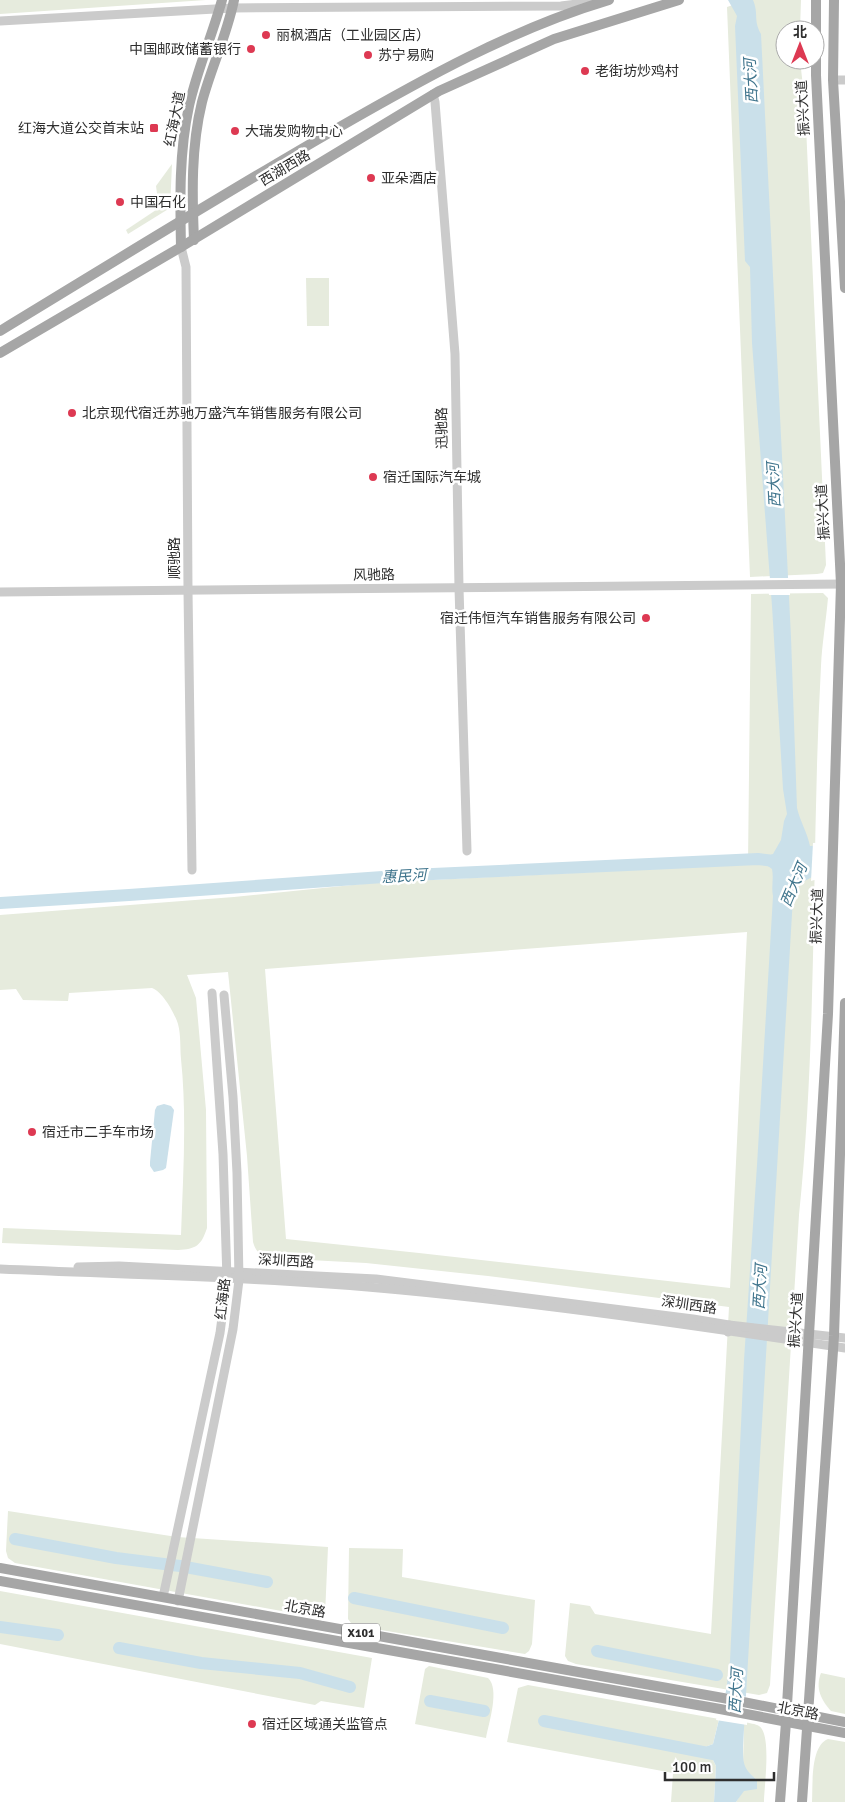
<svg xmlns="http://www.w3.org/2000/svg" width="845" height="1802" viewBox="0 0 845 1802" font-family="Signika,'Noto Sans SC',sans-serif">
	<rect width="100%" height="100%" fill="#fff"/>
	<g fill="#e6ebdd" fill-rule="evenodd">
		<path d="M 0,0 L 206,0 L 0,14 Z"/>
		<path d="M 747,0 L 801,0 L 800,30 L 785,30 L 785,60 L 800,60 L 805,104 L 826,565 L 823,573 L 817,574 L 750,577 L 727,7 Z"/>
		<path d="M 172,164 L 170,208 L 128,234 L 126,230 L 159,208 L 156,186 Z"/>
		<path d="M 306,278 L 329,278 L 329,326 L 307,326 Z"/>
		<path d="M 823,593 L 828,598 C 826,621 822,644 821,666 C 811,849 818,1032 799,1215 L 770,1685 L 767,1693 L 759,1695 L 576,1664 L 568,1661 L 565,1656 L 570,1603 L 590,1606 L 595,1614 L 711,1634 L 729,1307 L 488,1276 L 366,1263 L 271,1258 C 260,1256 256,1252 253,1242 L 247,1156 L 228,972 L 187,975 L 196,998 L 206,1110 L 207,1228 C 201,1246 196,1249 178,1250 L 2,1243 L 3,1228 L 181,1235 C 183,1176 187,1117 181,1059 C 180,1048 181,1035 178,1024 C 175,1014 163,992 152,988 L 69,993 L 68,1001 L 23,1000 L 16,989 L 0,990 L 0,915 L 234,897 L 372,883 L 748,864 L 751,594 ZM 747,932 L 730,1288 L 419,1253 L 286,1239 L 265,969 Z"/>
		<path d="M 8,1511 L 177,1537 L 328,1547 L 325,1615 L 320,1618 L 15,1563 L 8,1558 L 6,1551 Z"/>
		<path d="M 349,1548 L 403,1549 L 402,1577 L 535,1600 L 532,1644 L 529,1651 L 525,1654 L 357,1626 L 351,1623 L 348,1619 Z"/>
		<path d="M 0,1591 L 372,1658 L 364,1708 L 321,1701 L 315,1705 L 0,1644 Z"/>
		<path d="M 429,1666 L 488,1678 C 500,1689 489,1722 486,1738 L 415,1724 L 425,1669 Z"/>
		<path d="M 821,1673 L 845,1678 L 845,1714 L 831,1711 C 821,1700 815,1688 821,1673 Z"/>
		<path d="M 528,1685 L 719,1719 L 713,1744 L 697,1750 L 697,1753 L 711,1756 L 716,1766 L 714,1802 L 671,1802 L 673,1773 L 507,1742 L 518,1688 Z"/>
		<path d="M 744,1722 C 749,1723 756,1724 759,1726 C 772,1734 764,1787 764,1802 L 736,1802 L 743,1791 L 757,1780 L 747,1772 L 743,1764 Z"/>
		<path d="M 828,1739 L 845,1742 L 845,1802 L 812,1802 C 813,1785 810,1746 828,1739 Z"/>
	</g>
	<g fill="#cae0ea">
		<path d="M 728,0 L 753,0 C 759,14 753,20 761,34 L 791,637 L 797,808 C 800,821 807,832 810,846 L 845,844 L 845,868 L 812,877 L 801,883 L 793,897 L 743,1746 C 743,1764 743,1768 757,1780 L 757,1789 L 744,1791 L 736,1802 L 714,1802 L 716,1766 L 711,1756 L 696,1753 L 697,1750 L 713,1744 L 726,1691 L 730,1661 L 744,1360 L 757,1165 L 773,896 C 771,886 774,879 772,869 L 758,859 L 773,854 L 781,840 L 784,821 L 787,814 L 783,789 L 772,606 L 752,343 L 750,267 L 745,261 L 735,26 L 737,16 Z"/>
		<path d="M 164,1104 L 171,1106 L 174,1110 L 166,1168 L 163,1170 L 154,1172 L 150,1166 L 150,1162 L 155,1110 L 157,1106 Z"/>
	</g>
	<g fill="#fff">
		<path d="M 767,578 L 790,578 L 790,595 L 769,595 Z"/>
		<path d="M 845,841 L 845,871 L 811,881 L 813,843 Z"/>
		<path d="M 723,1693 L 748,1697 L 747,1725 L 716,1720 Z"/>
	</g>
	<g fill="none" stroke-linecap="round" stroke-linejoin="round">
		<g stroke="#cae0ea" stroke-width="12">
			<path d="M 0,903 L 129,895 L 411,875 L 758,859 L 774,861"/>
			<path d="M 15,1539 L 116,1558 L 180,1566 L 267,1582"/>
			<path d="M 354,1598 L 503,1628"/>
			<path d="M 0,1627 L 58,1635"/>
			<path d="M 119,1648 L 201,1663 L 300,1673 L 350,1687"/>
			<path d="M 597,1651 L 717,1675"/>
			<path d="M 430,1701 L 484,1711"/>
			<path d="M 544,1721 L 713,1754"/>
		</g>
		<g stroke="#cbcbcb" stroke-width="9">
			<path d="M 0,21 L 233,8 L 561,6 L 593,2"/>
			<path d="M 833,80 L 845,80"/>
			<path d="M 433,94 L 435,102 L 455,354 L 459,588 L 467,851"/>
			<path d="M 181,247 L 186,267 L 188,591 L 192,870"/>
			<path d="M 0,592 L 845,584"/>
			<path d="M 78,1267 L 119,1266 L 376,1279 L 693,1319 L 729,1325 L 728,1332"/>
			<path d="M 0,1269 C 133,1275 268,1277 401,1290 C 549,1304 698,1326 845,1348"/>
			<path d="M 729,1325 L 845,1338"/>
			<path d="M 163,1597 L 220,1333 L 227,1279 L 223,1154 L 212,993"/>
			<path d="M 178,1601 L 233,1329 L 239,1280 L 237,1173 L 233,1097 L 224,995"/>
		</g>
		<g stroke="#a6a6a6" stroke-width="10">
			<path d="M 834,0 L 833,80 L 845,288"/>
			<path d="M 194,240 C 192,194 191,147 202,102 C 211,68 227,35 234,0"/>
			<path d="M 181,247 C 180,200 179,152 189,106 C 197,70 212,36 222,0"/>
			<path d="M 0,331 C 112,263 223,194 336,129 C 423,79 512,29 609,0"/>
			<path d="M 0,353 L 181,247 L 439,91 L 554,39 L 679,0"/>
			<path d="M 0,1568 L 723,1698 L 845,1722"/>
			<path d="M 0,1581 L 720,1709 L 845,1733"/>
			<path d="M 780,1802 L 786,1722 L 828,1014 L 841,584 L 816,75 L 816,0"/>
			<path d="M 802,1802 L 834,1336 L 845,1003"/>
		</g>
	</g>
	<g fill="#dd3952" stroke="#fff" stroke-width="2">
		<circle cx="266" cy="35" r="5"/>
		<circle cx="251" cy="49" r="5"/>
		<circle cx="368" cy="55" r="5"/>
		<circle cx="585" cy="71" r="5"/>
		<rect x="149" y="123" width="10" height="10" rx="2.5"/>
		<circle cx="235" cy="131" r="5"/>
		<circle cx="371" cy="178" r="5"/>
		<circle cx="120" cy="202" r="5"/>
		<circle cx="72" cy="413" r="5"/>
		<circle cx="373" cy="477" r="5"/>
		<circle cx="646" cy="618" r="5"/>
		<circle cx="32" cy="1132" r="5"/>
		<circle cx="252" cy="1724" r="5"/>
	</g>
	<g text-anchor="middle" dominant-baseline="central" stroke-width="5" stroke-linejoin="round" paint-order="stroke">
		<rect fill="#fff" stroke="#6d6d6d" stroke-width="1" x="342" y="1623.5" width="38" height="19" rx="4"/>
		<g font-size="12" font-weight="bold" fill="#2e2e2e">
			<text x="361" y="1633">X101</text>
		</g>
		<g font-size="14" fill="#2e2e2e" stroke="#fff" text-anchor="start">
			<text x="276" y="35">丽枫酒店（工业园区店）</text>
			<text x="241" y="49" text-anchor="end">中国邮政储蓄银行</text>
			<text x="378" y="55">苏宁易购</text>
			<text x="595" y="71">老街坊炒鸡村</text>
			<text x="144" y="128" text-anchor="end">红海大道公交首末站</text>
			<text x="245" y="131">大瑞发购物中心</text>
			<text x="381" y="178">亚朵酒店</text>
			<text x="130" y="202">中国石化</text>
			<text x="82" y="413">北京现代宿迁苏驰万盛汽车销售服务有限公司</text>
			<text x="383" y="477">宿迁国际汽车城</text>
			<text x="636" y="618" text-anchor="end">宿迁伟恒汽车销售服务有限公司</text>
			<text x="42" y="1132">宿迁市二手车市场</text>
			<text x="262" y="1724">宿迁区域通关监管点</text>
		</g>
		<g font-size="14" fill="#2e2e2e" stroke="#fff">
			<text transform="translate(803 108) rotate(-93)">振兴大道</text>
			<text transform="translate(175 119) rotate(-79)">红海大道</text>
			<text transform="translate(285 168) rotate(-31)">西湖西路</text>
			<text transform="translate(442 428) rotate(-91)">迅驰路</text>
			<text transform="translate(823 512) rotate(-93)">振兴大道</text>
			<text transform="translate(174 558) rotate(-90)">顺驰路</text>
			<text transform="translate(374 575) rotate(-1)">风驰路</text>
			<text transform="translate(817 916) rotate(-88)">振兴大道</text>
			<text transform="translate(286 1261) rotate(3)">深圳西路</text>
			<text transform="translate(223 1299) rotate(-84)">红海路</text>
			<text transform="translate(689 1305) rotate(8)">深圳西路</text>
			<text transform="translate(796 1320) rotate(-86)">振兴大道</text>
			<text transform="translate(305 1609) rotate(10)">北京路</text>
			<text transform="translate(798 1711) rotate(11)">北京路</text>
		</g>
		<g font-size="15" font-style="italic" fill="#40758d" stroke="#fff">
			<text transform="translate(751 81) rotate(-93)">西大河</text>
			<text transform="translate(774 485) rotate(-93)">西大河</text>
			<text transform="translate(404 876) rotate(-3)">惠民河</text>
			<text transform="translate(794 885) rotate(-67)">西大河</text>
			<text transform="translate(760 1287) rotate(-87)">西大河</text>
			<text transform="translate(736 1691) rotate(-87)">西大河</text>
		</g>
	</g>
	<g transform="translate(800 45)"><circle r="24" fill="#ffffff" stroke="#ababab"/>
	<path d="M0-4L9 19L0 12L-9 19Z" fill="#dd3952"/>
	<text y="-8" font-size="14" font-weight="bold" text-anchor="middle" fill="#2e2e2e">北</text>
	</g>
	<path d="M665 1772v8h109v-8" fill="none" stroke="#2e2e2e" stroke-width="2.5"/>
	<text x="672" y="1772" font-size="15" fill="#2e2e2e" stroke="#ffffff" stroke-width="4" paint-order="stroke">100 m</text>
</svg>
